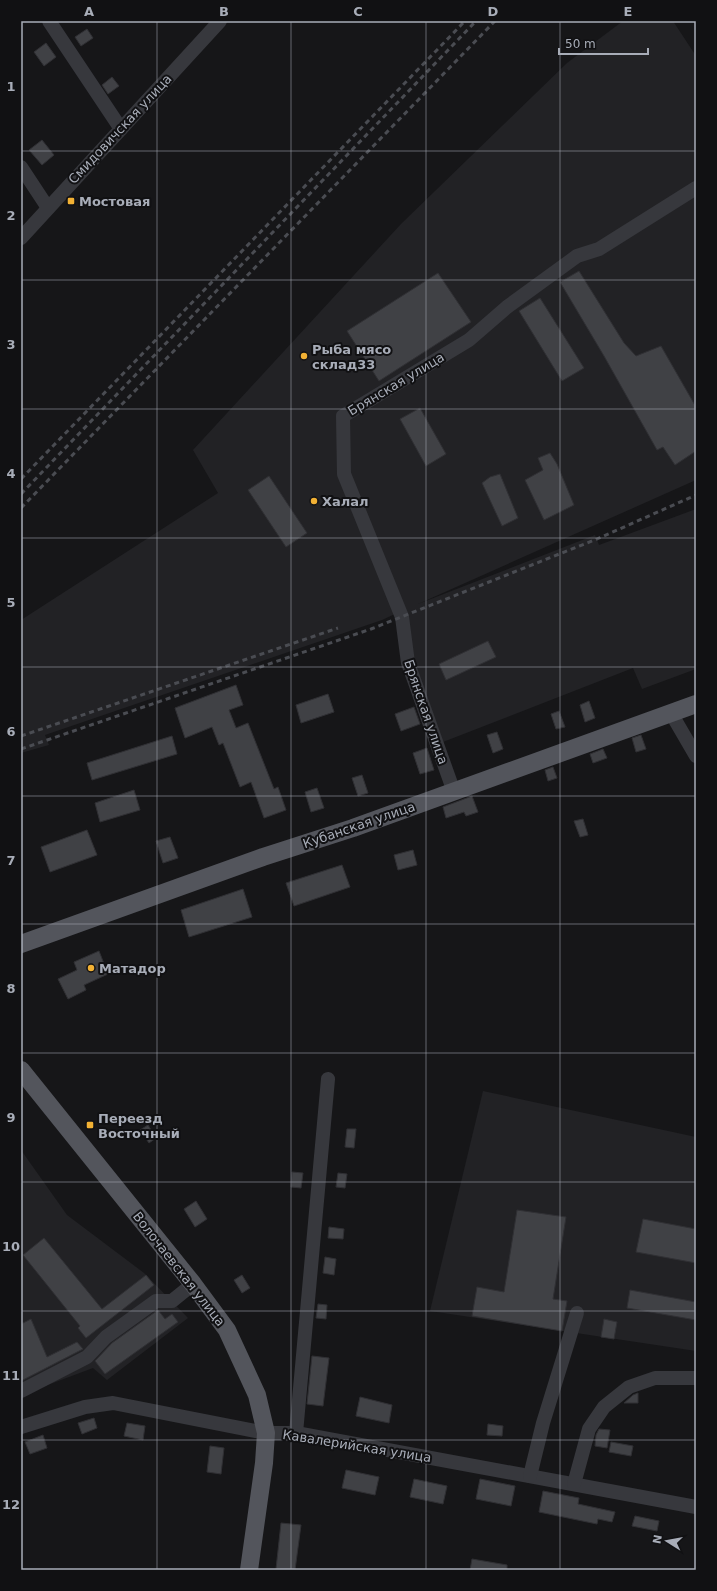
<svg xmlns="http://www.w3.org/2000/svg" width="717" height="1591" viewBox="0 0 717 1591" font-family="'DejaVu Sans',sans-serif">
	<rect width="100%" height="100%" fill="#161618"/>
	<g fill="#222225">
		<path d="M 623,21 L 673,21 L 696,56 L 696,480 L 418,604 L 595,535 L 599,545 L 696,509 L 696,669 L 642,689 L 633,668 L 443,742 L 397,613 L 382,620 L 45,735 L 49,745 L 21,753 L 21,620 L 218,493 L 193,450 L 401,224 L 567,63 Z"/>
		<path d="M 483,1091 L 696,1137 L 696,1351 L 430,1311 Z"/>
		<path d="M 21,1150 L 67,1215 L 144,1273 L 188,1318 L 107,1380 L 93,1368 L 21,1395 Z"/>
	</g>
	<g fill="#404145" stroke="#303034">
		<path d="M 87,29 L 93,38 L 81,46 L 75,37 Z"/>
		<path d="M 46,43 L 56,57 L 44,66 L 34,52 Z"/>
		<path d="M 112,77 L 119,86 L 108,94 L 102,85 Z"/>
		<path d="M 42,140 L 54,155 L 42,165 L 29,150 Z"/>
		<path d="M 579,271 L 624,343 L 636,356 L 661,346 L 696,407 L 696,451 L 675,465 L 663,447 L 657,450 L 604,356 L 560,282 Z"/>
		<path d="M 438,273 L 471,322 L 379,381 L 347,331 Z"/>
		<path d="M 540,298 L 584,368 L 562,381 L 519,311 Z"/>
		<path d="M 420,408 L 446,454 L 426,466 L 400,419 Z"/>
		<path d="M 550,453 L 557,464 L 574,505 L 544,520 L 525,480 L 543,470 L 538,458 Z"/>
		<path d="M 500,474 L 518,518 L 502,526 L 482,483 L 490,477 Z"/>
		<path d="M 269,476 L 307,533 L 286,547 L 248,490 Z"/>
		<path d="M 488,641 L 496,657 L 446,680 L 439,664 Z"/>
		<path d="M 236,685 L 243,705 L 229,710 L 236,728 L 248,723 L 274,789 L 278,787 L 286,810 L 264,818 L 251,782 L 240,787 L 223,743 L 219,745 L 212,727 L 185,738 L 175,708 Z"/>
		<path d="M 328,694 L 334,712 L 301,723 L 296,705 Z"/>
		<path d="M 589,701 L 595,718 L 585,722 L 580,705 Z"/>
		<path d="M 414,707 L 420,724 L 401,731 L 395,714 Z"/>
		<path d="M 559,711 L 565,727 L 556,729 L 551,714 Z"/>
		<path d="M 497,732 L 503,749 L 493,753 L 487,735 Z"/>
		<path d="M 641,735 L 646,749 L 636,752 L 632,738 Z"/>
		<path d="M 172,736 L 177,754 L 92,780 L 87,763 Z"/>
		<path d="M 427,748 L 434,770 L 420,774 L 413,753 Z"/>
		<path d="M 603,749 L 607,758 L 593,763 L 590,754 Z"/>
		<path d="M 553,767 L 557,778 L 548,781 L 545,770 Z"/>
		<path d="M 362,775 L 368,793 L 358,796 L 352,778 Z"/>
		<path d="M 317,788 L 324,808 L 311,812 L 305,792 Z"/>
		<path d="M 134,790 L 140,810 L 100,822 L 95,803 Z"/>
		<path d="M 472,796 L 478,812 L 466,816 L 464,812 L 446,818 L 443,807 Z"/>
		<path d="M 583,819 L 588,835 L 580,837 L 574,821 Z"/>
		<path d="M 87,830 L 97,855 L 50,872 L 41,847 Z"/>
		<path d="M 170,837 L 178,858 L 163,863 L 156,841 Z"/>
		<path d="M 413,850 L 417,865 L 398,870 L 394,855 Z"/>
		<path d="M 342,865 L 350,887 L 294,906 L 286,883 Z"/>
		<path d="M 243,889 L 252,917 L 189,937 L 181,910 Z"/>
		<path d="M 99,951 L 108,974 L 84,985 L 86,990 L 68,999 L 58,979 L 77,970 L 74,962 Z"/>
		<path d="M 148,1125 L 156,1138 L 149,1143 L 140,1130 Z"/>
		<path d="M 347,1129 L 356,1129 L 354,1148 L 345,1147 Z"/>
		<path d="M 292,1172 L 303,1173 L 301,1188 L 291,1187 Z"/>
		<path d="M 338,1173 L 347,1174 L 345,1188 L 336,1187 Z"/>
		<path d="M 196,1201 L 207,1219 L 195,1227 L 184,1209 Z"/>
		<path d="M 517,1210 L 566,1217 L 553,1299 L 567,1301 L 562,1331 L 472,1316 L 477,1287 L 504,1292 Z"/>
		<path d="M 643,1219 L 696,1229 L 696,1263 L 636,1252 Z"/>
		<path d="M 329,1227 L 344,1229 L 343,1239 L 328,1238 Z"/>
		<path d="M 44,1238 L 102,1309 L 146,1275 L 154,1285 L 86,1338 L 78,1328 L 80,1326 L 23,1255 Z"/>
		<path d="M 325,1257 L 336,1259 L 334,1275 L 323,1273 Z"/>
		<path d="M 242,1275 L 250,1288 L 242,1293 L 234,1280 Z"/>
		<path d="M 630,1290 L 696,1302 L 696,1320 L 627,1308 Z"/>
		<path d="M 318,1304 L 327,1305 L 326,1319 L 316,1318 Z"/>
		<path d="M 158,1310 L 165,1319 L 172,1314 L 178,1322 L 105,1374 L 95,1361 L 112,1343 Z"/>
		<path d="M 31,1319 L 47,1357 L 77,1342 L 83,1349 L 21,1381 L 21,1324 Z"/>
		<path d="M 604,1319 L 617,1322 L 614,1339 L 601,1337 Z"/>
		<path d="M 312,1356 L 329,1358 L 323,1406 L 307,1404 Z"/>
		<path d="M 638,1393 L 638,1403 L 624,1403 L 633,1395 Z"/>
		<path d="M 360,1397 L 392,1405 L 389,1423 L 356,1416 Z"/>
		<path d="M 94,1418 L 97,1428 L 82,1434 L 78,1423 Z"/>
		<path d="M 127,1423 L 145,1426 L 143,1440 L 124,1436 Z"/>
		<path d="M 488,1424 L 503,1426 L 502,1436 L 487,1435 Z"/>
		<path d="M 599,1429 L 610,1430 L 607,1448 L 595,1446 L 596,1435 Z"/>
		<path d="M 43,1435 L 47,1448 L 30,1454 L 25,1442 Z"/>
		<path d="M 611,1442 L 633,1446 L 631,1456 L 609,1452 Z"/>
		<path d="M 210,1446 L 224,1448 L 221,1474 L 207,1472 Z"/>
		<path d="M 346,1470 L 379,1477 L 375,1495 L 342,1488 Z"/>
		<path d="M 414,1479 L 447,1486 L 443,1504 L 410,1497 Z"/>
		<path d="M 480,1479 L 515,1486 L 511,1506 L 476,1499 Z"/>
		<path d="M 543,1491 L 579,1498 L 578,1504 L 615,1512 L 612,1522 L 598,1519 L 597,1524 L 539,1512 Z"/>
		<path d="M 635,1516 L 659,1521 L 657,1531 L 632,1526 Z"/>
		<path d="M 281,1523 L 301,1525 L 295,1570 L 276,1569 Z"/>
		<path d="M 472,1559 L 507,1565 L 507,1570 L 470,1570 Z"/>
	</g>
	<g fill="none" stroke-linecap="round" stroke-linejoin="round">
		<g stroke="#37383d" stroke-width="14">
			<path d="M 49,21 L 121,129"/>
			<path d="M 21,167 L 48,208"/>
			<path d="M 21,238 L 220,21"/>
			<path d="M 671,713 L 696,756"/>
			<path d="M 454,792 L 408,663 L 402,617 L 344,474 L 343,416 L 469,340 L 507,307 L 577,256 L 599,249 L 696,188"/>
			<path d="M 21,1391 L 87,1357 L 106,1337 L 156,1301 L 172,1301 L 193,1284"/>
			<path d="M 21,1427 L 85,1407 L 113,1403 L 266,1433 L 296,1433 L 696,1507"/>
			<path d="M 296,1433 L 328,1079"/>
			<path d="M 530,1476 L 543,1423 L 577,1313"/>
			<path d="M 574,1484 L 589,1429 L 604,1407 L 629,1387 L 655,1378 L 696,1378"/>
		</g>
		<g stroke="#53555c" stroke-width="18">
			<path d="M 21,944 L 263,857 L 353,828 L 696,704"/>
			<path d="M 21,1070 L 193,1284 L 227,1330 L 257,1395 L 266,1433 L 264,1463 L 249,1570"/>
		</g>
		<g stroke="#4a4c52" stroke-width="3" stroke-dasharray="5 4" stroke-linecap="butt">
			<path d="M 21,479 L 465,21"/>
			<path d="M 21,494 L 476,21"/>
			<path d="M 21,508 L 495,21"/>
			<path d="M 21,736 L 338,628"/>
			<path d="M 21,749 L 371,629 L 597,539 L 696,495"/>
		</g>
	</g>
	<path fill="none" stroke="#a8adb8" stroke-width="1" stroke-opacity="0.55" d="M 157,21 L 157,1570M 291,21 L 291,1570M 426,21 L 426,1570M 560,21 L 560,1570M 21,151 L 696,151M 21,280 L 696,280M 21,409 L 696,409M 21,538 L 696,538M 21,667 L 696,667M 21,796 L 696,796M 21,924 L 696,924M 21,1053 L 696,1053M 21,1182 L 696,1182M 21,1311 L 696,1311M 21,1440 L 696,1440"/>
	<g fill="#f2b134" stroke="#111113" stroke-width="1.5">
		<rect x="67" y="197" width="8" height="8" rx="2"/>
		<circle cx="304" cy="356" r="4"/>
		<circle cx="314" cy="501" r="4"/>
		<circle cx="91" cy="968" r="4"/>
		<rect x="86" y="1121" width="8" height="8" rx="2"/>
	</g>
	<g text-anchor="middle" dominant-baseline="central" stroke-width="4" stroke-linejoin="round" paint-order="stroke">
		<g font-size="13" fill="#a8adb8" stroke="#111113">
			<text transform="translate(120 129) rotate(-47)">Смидовичская улица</text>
			<text transform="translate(396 384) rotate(-31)">Брянская улица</text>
			<text transform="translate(426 712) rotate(71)">Брянская улица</text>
			<text transform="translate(359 825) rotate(-19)">Кубанская улица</text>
			<text transform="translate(179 1269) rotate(52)">Волочаевская улица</text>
			<text transform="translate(357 1446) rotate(9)">Кавалерийская улица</text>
		</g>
		<g font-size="13" font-weight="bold" fill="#a8adb8" stroke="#111113" text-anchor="start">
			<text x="79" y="201">Мостовая</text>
			<text x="312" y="349">Рыба мясо<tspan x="312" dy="15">склад33</tspan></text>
			<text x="322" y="501">Халал</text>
			<text x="99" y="968">Матадор</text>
			<text x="98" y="1118">Переезд<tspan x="98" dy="15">Восточный</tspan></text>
		</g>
	</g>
	<rect width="717" height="1591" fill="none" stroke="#111113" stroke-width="44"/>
	<g transform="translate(667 1541) rotate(281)" stroke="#111113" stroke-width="3" paint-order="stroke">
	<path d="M0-3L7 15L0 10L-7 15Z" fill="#a8adb8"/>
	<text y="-6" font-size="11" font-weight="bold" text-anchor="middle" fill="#a8adb8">N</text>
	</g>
	<path d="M559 48v6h89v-6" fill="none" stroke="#a8adb8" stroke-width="2"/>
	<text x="565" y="48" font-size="12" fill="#a8adb8" stroke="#111113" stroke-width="3" paint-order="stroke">50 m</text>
	<rect x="22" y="22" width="673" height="1547" fill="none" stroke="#a8adb8" stroke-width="1.5"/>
	<g font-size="13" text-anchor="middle" font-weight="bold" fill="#a8adb8">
		<text x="89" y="16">A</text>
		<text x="224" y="16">B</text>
		<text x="358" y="16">C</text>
		<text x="493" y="16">D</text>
		<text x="628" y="16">E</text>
		<text x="11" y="91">1</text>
		<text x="11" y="220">2</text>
		<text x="11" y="349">3</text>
		<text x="11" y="478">4</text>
		<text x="11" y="607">5</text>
		<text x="11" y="736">6</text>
		<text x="11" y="865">7</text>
		<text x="11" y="993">8</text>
		<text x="11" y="1122">9</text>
		<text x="11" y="1251">10</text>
		<text x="11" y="1380">11</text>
		<text x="11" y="1509">12</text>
	</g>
</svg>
